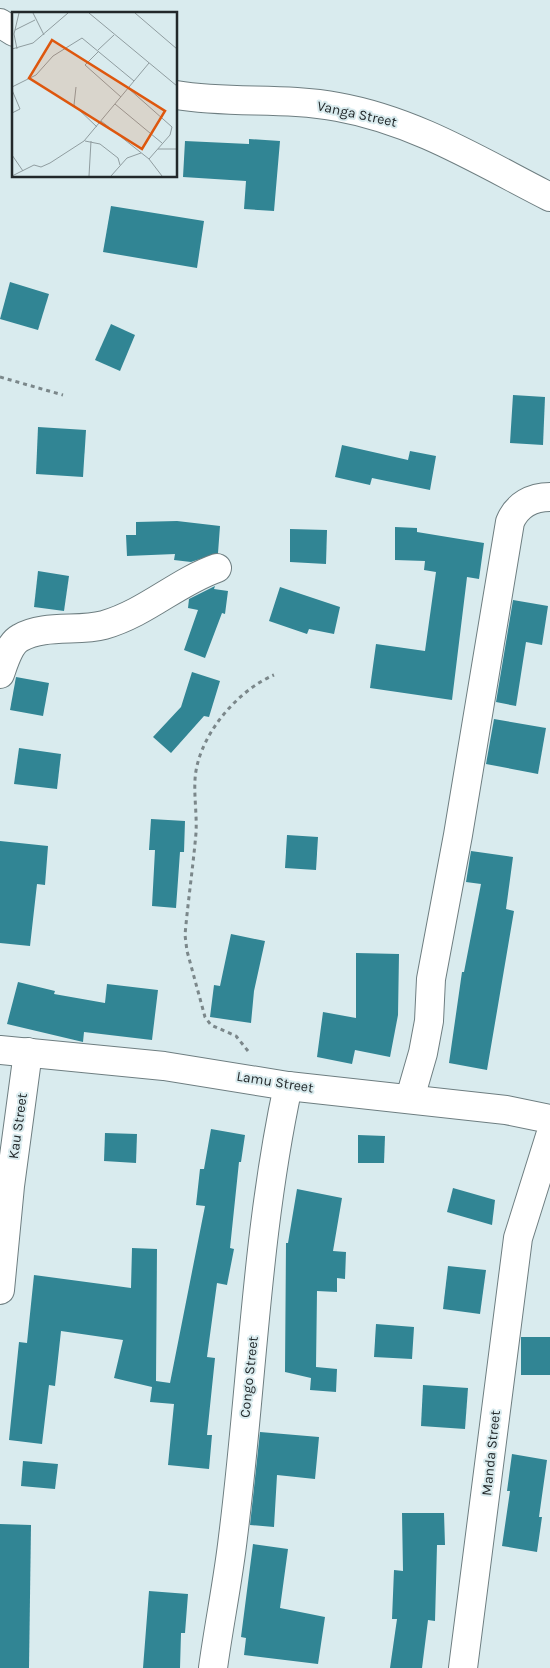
<svg xmlns="http://www.w3.org/2000/svg" width="550" height="1668" viewBox="0 0 550 1668" font-family="Karla,sans-serif">
	<rect width="100%" height="100%" fill="#d9ebee"/>
	<g fill="#318594">
		<path d="M 249,139 L 280,141 L 274,211 L 244,209 L 246,181 L 183,177 L 185,141 L 249,144 Z"/>
		<path d="M 111,206 L 204,221 L 197,268 L 103,252 Z"/>
		<path d="M 10,282 L 49,294 L 38,330 L 0,319 Z"/>
		<path d="M 111,324 L 135,335 L 120,371 L 95,360 Z"/>
		<path d="M 513,395 L 545,397 L 543,445 L 510,443 Z"/>
		<path d="M 38,427 L 86,430 L 83,477 L 36,474 Z"/>
		<path d="M 342,445 L 408,460 L 410,451 L 436,456 L 430,490 L 372,478 L 370,485 L 335,477 Z"/>
		<path d="M 177,521 L 220,526 L 218,553 L 191,562 L 174,560 L 175,554 L 127,556 L 126,535 L 136,535 L 136,522 Z"/>
		<path d="M 395,527 L 417,528 L 417,532 L 484,543 L 479,579 L 467,577 L 452,700 L 370,688 L 376,644 L 425,651 L 436,572 L 424,570 L 425,561 L 395,560 Z"/>
		<path d="M 290,529 L 327,530 L 326,564 L 290,562 Z"/>
		<path d="M 38,571 L 69,576 L 64,611 L 34,607 Z"/>
		<path d="M 215,586 L 214,589 L 228,591 L 225,614 L 222,613 L 205,658 L 184,650 L 198,610 L 188,608 L 189,599 Z"/>
		<path d="M 280,587 L 340,607 L 334,634 L 309,629 L 307,634 L 269,621 Z"/>
		<path d="M 513,600 L 548,606 L 542,645 L 526,642 L 516,706 L 496,702 Z"/>
		<path d="M 192,672 L 220,681 L 209,717 L 204,716 L 171,753 L 153,737 L 181,707 Z"/>
		<path d="M 16,677 L 49,683 L 43,716 L 10,710 Z"/>
		<path d="M 494,719 L 546,728 L 538,774 L 486,764 Z"/>
		<path d="M 19,748 L 61,754 L 57,789 L 14,784 Z"/>
		<path d="M 151,819 L 185,821 L 184,852 L 180,852 L 176,908 L 152,906 L 155,850 L 149,850 Z"/>
		<path d="M 287,835 L 318,837 L 316,870 L 285,868 Z"/>
		<path d="M 0,841 L 48,846 L 45,885 L 37,884 L 30,946 L 0,943 Z"/>
		<path d="M 471,851 L 513,857 L 506,909 L 514,911 L 487,1070 L 449,1063 L 462,972 L 464,972 L 481,884 L 466,882 Z"/>
		<path d="M 231,934 L 265,941 L 254,991 L 251,1023 L 210,1017 L 214,985 L 220,986 Z"/>
		<path d="M 356,953 L 399,954 L 398,1015 L 390,1057 L 355,1050 L 352,1064 L 317,1057 L 323,1012 L 356,1018 Z"/>
		<path d="M 18,982 L 55,991 L 54,994 L 105,1003 L 107,984 L 158,990 L 152,1040 L 84,1032 L 83,1042 L 7,1024 Z"/>
		<path d="M 211,1129 L 245,1135 L 241,1162 L 239,1162 L 230,1248 L 234,1249 L 227,1285 L 217,1283 L 207,1357 L 215,1358 L 207,1435 L 212,1435 L 209,1469 L 168,1465 L 174,1404 L 150,1402 L 152,1387 L 114,1378 L 123,1340 L 61,1331 L 55,1386 L 49,1385 L 42,1444 L 9,1440 L 19,1342 L 27,1343 L 34,1275 L 131,1288 L 132,1248 L 157,1249 L 156,1381 L 170,1383 L 205,1206 L 196,1205 L 200,1169 L 204,1169 Z"/>
		<path d="M 105,1133 L 137,1134 L 136,1163 L 104,1161 Z"/>
		<path d="M 358,1135 L 385,1136 L 384,1163 L 358,1163 Z"/>
		<path d="M 453,1188 L 495,1200 L 492,1225 L 447,1212 Z"/>
		<path d="M 297,1189 L 342,1198 L 333,1251 L 346,1252 L 345,1279 L 337,1278 L 337,1292 L 317,1291 L 316,1367 L 337,1369 L 336,1392 L 310,1390 L 311,1378 L 285,1372 L 286,1243 L 288,1243 Z"/>
		<path d="M 448,1266 L 486,1270 L 480,1314 L 443,1309 Z"/>
		<path d="M 376,1324 L 414,1327 L 412,1359 L 374,1357 Z"/>
		<rect x="521" y="1337" width="29" height="38"/>
		<path d="M 423,1385 L 468,1388 L 465,1429 L 421,1426 Z"/>
		<path d="M 260,1432 L 319,1437 L 315,1479 L 277,1475 L 274,1527 L 250,1525 Z"/>
		<path d="M 512,1454 L 547,1460 L 539,1517 L 542,1517 L 537,1552 L 502,1546 L 510,1491 L 507,1491 Z"/>
		<path d="M 23,1461 L 58,1464 L 55,1489 L 21,1486 Z"/>
		<path d="M 402,1513 L 444,1513 L 445,1545 L 437,1545 L 435,1621 L 428,1620 L 422,1668 L 390,1668 L 397,1619 L 392,1619 L 394,1570 L 403,1571 Z"/>
		<path d="M 0,1524 L 31,1525 L 29,1668 L 0,1668 Z"/>
		<path d="M 253,1544 L 288,1549 L 280,1608 L 325,1617 L 318,1664 L 244,1655 L 246,1638 L 241,1637 Z"/>
		<path d="M 149,1591 L 188,1594 L 185,1633 L 181,1633 L 180,1668 L 143,1668 Z"/>
	</g>
	<g fill="none" stroke-linecap="round" stroke-linejoin="round">
		<g stroke="#6e7e81" stroke-width="30">
			<g id="minor">
				<path d="M 0,23 L 14,32"/>
				<path d="M 176,95 C 230,104 285,97 338,107 C 416,121 481,162 550,197"/>
				<path d="M 0,674 C 4,663 9,644 20,638 C 44,624 78,632 104,625 C 146,613 177,582 217,568"/>
				<path d="M 0,1050 L 164,1066 L 288,1086 L 506,1110 L 550,1119"/>
				<path d="M 410,1098 L 423,1053 L 429,1021 L 431,979 L 458,835 L 510,522 C 517,505 532,497 550,497"/>
				<path d="M 0,1290 L 10,1186 L 28,1052"/>
				<path d="M 213,1668 C 219,1624 228,1581 233,1537 C 252,1387 256,1234 288,1086"/>
				<path d="M 463,1668 L 518,1238 L 550,1136"/>
			</g>
		</g>
		<g stroke="#7b878a" stroke-width="3" stroke-dasharray="4 4" stroke-linecap="butt">
			<path d="M 0,377 L 63,395"/>
			<path d="M 248,1051 L 236,1036 L 211,1025 L 205,1017 L 187,951 L 185,935 C 188,901 193,867 196,833 C 197,815 194,797 195,780 C 197,738 236,691 274,675"/>
		</g>
		<use href="#minor" stroke="#fff" stroke-width="28"/>
	</g>
	<g text-anchor="middle" dominant-baseline="central" stroke-width="4" stroke-linejoin="round" paint-order="stroke">
		<g font-size="14" fill="#22282a" stroke="#d9ebee">
			<text transform="translate(357 114) rotate(12)">Vanga Street</text>
			<text transform="translate(275 1082) rotate(9)">Lamu Street</text>
			<text transform="translate(18 1126) rotate(-82)">Kau Street</text>
			<text transform="translate(249 1377) rotate(-84)">Congo Street</text>
			<text transform="translate(491 1453) rotate(-84)">Manda Street</text>
		</g>
	</g>
	<g transform="translate(12 12)">
		<rect width="165" height="165" fill="#d9ebee"/>
		<path fill="none" stroke="#909da0" stroke-width="1" d="M 21,1 L 32,23M 77,1 L 165,74M 123,1 L 165,37M 3,18 L 23,8M 0,37 L 21,31 L 56,1M 5,37 L 2,22 L 7,1M 86,38 L 102,23M 87,39 L 73,53 L 109,85M 0,75 L 24,63 L 41,44 L 70,26 L 122,69M 64,75 L 62,93 L 85,115M 116,76 L 160,115 L 158,123 L 137,147M 0,78 L 8,97 L 0,101M 103,92 L 150,131M 89,109 L 137,147 L 150,164M 73,129 L 88,132 L 106,146 L 108,153M 146,137 L 165,137M 0,143 L 11,159M 0,164 L 22,153 L 29,155 L 38,151 L 72,129 L 137,51M 77,164 L 79,129M 99,164 L 115,146 L 129,141"/>
		<path fill="#de570e" fill-opacity="0.15" stroke="#de570e" stroke-width="2.5" d="M 40,28 L 153,99 L 130,137 L 17,66 Z"/>
		<rect width="165" height="165" fill="none" stroke="#22282a" stroke-width="2.5"/>
	</g>
</svg>
